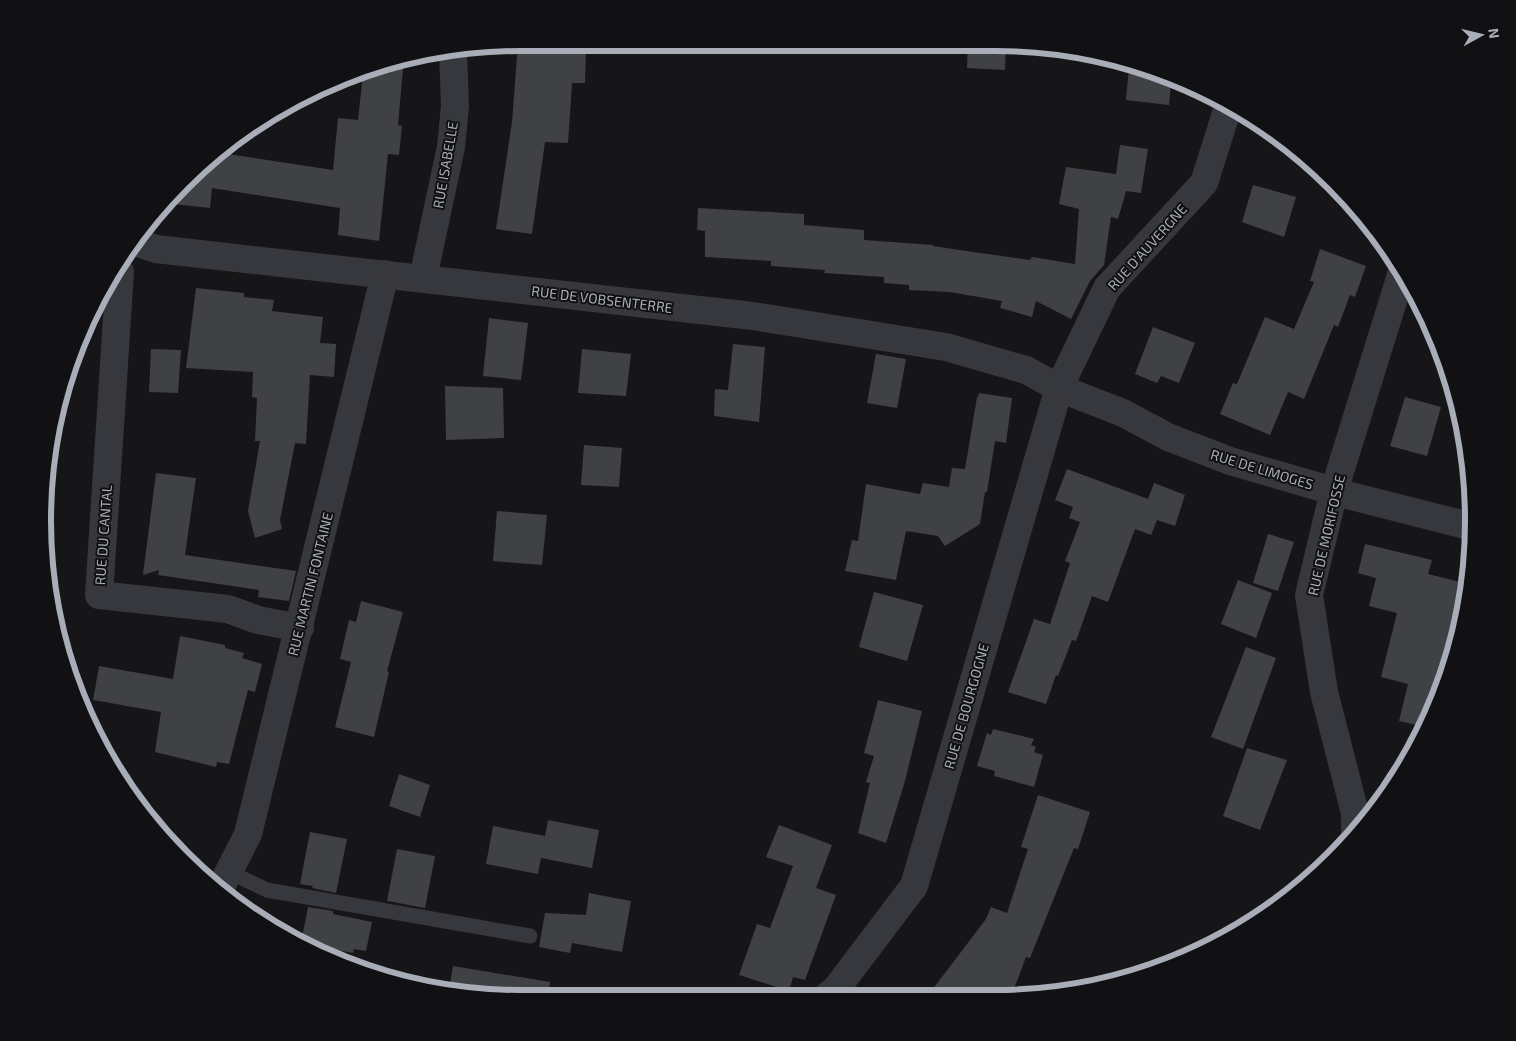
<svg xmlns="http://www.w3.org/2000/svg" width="1516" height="1041" viewBox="0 0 1516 1041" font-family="'Exo 2',sans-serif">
	<rect width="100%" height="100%" fill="#161618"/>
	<g fill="#404145">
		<path d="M 543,42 L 542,48 L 586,50 L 585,83 L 572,83 L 568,143 L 545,142 L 532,234 L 496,229 L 512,122 L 518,43 Z"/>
		<path d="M 968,42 L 1006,44 L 1005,70 L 967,68 Z"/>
		<path d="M 404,58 L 398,125 L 402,126 L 399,155 L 388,154 L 379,241 L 338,235 L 340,208 L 212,188 L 210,208 L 164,203 L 221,153 L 333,170 L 338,118 L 358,120 L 363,74 L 397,59 Z"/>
		<path d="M 1129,67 L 1171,83 L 1169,105 L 1126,100 Z"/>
		<path d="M 1120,145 L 1148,149 L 1141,193 L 1126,191 L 1118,219 L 1111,217 L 1104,265 L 1090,281 L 1071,319 L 1036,301 L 1032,317 L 1000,308 L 1002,301 L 950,292 L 909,290 L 909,285 L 884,283 L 884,277 L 824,273 L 825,270 L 771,266 L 771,261 L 705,257 L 705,231 L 697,230 L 698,208 L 804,214 L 804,225 L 864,230 L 864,240 L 933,245 L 933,246 L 973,252 L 1030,260 L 1032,257 L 1075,264 L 1079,209 L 1059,204 L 1066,167 L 1116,174 Z"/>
		<path d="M 1253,185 L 1296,197 L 1284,237 L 1242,222 Z"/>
		<path d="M 1320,249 L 1366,266 L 1355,297 L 1350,295 L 1338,327 L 1334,325 L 1304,399 L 1288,392 L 1270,435 L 1220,414 L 1233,383 L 1237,384 L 1265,317 L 1294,329 L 1314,282 L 1310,281 Z"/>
		<path d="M 196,288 L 244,293 L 244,297 L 274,300 L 272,311 L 323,317 L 320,343 L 336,344 L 334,377 L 310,375 L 306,444 L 295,443 L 280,520 L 282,529 L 255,538 L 248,511 L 260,441 L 255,441 L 257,398 L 252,397 L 253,372 L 186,368 Z"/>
		<path d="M 489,318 L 528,323 L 521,380 L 483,376 Z"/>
		<path d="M 1153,327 L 1195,343 L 1179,383 L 1161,376 L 1157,383 L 1135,374 Z"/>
		<path d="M 733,344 L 765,347 L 759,422 L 714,416 L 715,389 L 728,390 Z"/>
		<path d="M 151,349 L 181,350 L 178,393 L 149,392 Z"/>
		<path d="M 582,349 L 631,354 L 626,396 L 578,393 Z"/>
		<path d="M 876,354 L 906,359 L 897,408 L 867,403 Z"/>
		<path d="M 445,386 L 503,388 L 504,438 L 446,440 Z"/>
		<path d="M 979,393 L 1012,398 L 1006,443 L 995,441 L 987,492 L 985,492 L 980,524 L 945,546 L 938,536 L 906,531 L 896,580 L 845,571 L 852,540 L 858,541 L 866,484 L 920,494 L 923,483 L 949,487 L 952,468 L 965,469 L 977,397 L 978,397 Z"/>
		<path d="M 1405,397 L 1441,407 L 1427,456 L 1390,446 Z"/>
		<path d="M 584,445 L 622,448 L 619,487 L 581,485 Z"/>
		<path d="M 1067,469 L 1148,499 L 1154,483 L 1185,495 L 1175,526 L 1157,520 L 1151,535 L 1135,529 L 1108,602 L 1092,596 L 1076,641 L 1072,640 L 1058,676 L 1056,675 L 1046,704 L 1008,692 L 1034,619 L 1050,624 L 1070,563 L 1065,561 L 1080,522 L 1069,518 L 1073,507 L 1055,500 Z"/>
		<path d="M 156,473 L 196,478 L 185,555 L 296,571 L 289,601 L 258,597 L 259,590 L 158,575 L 159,570 L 143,575 Z"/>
		<path d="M 497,511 L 547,515 L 542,565 L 493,561 Z"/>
		<path d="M 1268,534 L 1294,542 L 1278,591 L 1253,583 Z"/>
		<path d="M 1365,544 L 1432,560 L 1428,574 L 1464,583 L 1440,686 L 1442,686 L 1437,704 L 1424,727 L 1399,721 L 1408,684 L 1381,677 L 1397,613 L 1369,606 L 1376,578 L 1358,573 Z"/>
		<path d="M 1238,580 L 1272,593 L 1256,638 L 1221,624 Z"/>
		<path d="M 874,592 L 923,605 L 907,661 L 859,647 Z"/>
		<path d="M 361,601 L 403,612 L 387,671 L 389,672 L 374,737 L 335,727 L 351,662 L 340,659 L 349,620 L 356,622 Z"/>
		<path d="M 180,636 L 225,645 L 225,648 L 244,653 L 242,658 L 262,664 L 255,692 L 248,690 L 229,764 L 217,762 L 216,767 L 155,752 L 161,712 L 93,700 L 99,666 L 173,679 Z"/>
		<path d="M 1246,647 L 1276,658 L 1243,749 L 1211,737 Z"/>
		<path d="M 878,700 L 922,711 L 905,781 L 886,843 L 858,833 L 870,783 L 866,782 L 874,756 L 864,753 Z"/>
		<path d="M 993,729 L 1034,739 L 1031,745 L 1036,747 L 1034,752 L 1043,755 L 1034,787 L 994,776 L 995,771 L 977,766 L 987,733 L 991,735 Z"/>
		<path d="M 1247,748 L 1287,760 L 1260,830 L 1223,816 Z"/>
		<path d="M 399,774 L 430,785 L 420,817 L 389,806 Z"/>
		<path d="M 1038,795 L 1090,812 L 1078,849 L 1074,848 L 1030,958 L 1026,957 L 1011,997 L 926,998 L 986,919 L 991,907 L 1007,913 L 1028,849 L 1021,847 Z"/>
		<path d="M 548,820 L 599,830 L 592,868 L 541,858 L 538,874 L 486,864 L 493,826 L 545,836 Z"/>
		<path d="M 779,825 L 832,845 L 816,888 L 836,895 L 805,980 L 793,977 L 789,991 L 739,975 L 757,924 L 770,928 L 793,866 L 766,857 Z"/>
		<path d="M 310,832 L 347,839 L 336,893 L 312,888 L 313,886 L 300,884 Z"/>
		<path d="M 397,849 L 435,856 L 425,908 L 387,901 Z"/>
		<path d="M 589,893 L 631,901 L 622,952 L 572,943 L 570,953 L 539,947 L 545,913 L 586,915 Z"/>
		<path d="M 308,907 L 333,911 L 333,914 L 372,922 L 366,951 L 354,949 L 353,953 L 301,943 Z"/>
		<path d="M 453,966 L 550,982 L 548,998 L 520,998 L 449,991 Z"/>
	</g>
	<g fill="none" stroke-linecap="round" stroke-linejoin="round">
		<path stroke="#37383d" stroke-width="15" d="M 229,872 L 267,890 L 530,936"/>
		<g stroke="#37383d" stroke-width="28">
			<path d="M 138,243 L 156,249 L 753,316 L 946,347 L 1026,370 L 1059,388 L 1123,413 L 1168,437 L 1230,461 L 1347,495 L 1473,527"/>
			<path d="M 120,272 L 99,595 L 228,609 L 258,620 L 300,628"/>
			<path d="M 423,278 L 451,147 L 455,106 L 453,51"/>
			<path d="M 1355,833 L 1355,813 L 1324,692 L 1309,595 L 1334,491 L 1402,272"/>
			<path d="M 220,889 L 248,834 L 385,274"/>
			<path d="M 825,998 L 836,989 L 914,886 L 1059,388 L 1107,288 L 1204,183 L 1229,104"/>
		</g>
	</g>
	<g text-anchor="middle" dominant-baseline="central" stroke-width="4" stroke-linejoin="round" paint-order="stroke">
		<g font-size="14" fill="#a8adb8" stroke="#111113">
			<text transform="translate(445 165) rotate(-80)">RUE ISABELLE</text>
			<text transform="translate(1147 247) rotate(-48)">RUE D'AUVERGNE</text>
			<text transform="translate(602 299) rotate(7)">RUE DE VOBSENTERRE</text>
			<text transform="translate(1262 469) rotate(17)">RUE DE LIMOGES</text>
			<text transform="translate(103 535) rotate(-86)">RUE DU CANTAL</text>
			<text transform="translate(1326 535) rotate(-77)">RUE DE MORIFOSSE</text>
			<text transform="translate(310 584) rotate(-76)">RUE MARTIN FONTAINE</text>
			<text transform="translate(966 706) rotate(-74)">RUE DE BOURGOGNE</text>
		</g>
	</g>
	<path d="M0 0H1516V1041H0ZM520 51H996A469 469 0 0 1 1465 520V521A469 469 0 0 1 996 990H520A469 469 0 0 1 51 521V520A469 469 0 0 1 520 51Z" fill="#111113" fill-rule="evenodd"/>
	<path fill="none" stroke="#a8adb8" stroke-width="6" d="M520 51H996A469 469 0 0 1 1465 520V521A469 469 0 0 1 996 990H520A469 469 0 0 1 51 521V520A469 469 0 0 1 520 51Z"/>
	<g transform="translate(1481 35) rotate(82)" stroke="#111113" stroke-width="4" paint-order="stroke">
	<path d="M0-4L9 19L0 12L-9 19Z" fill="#a8adb8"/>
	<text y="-8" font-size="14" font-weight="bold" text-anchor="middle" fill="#a8adb8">N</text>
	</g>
</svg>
